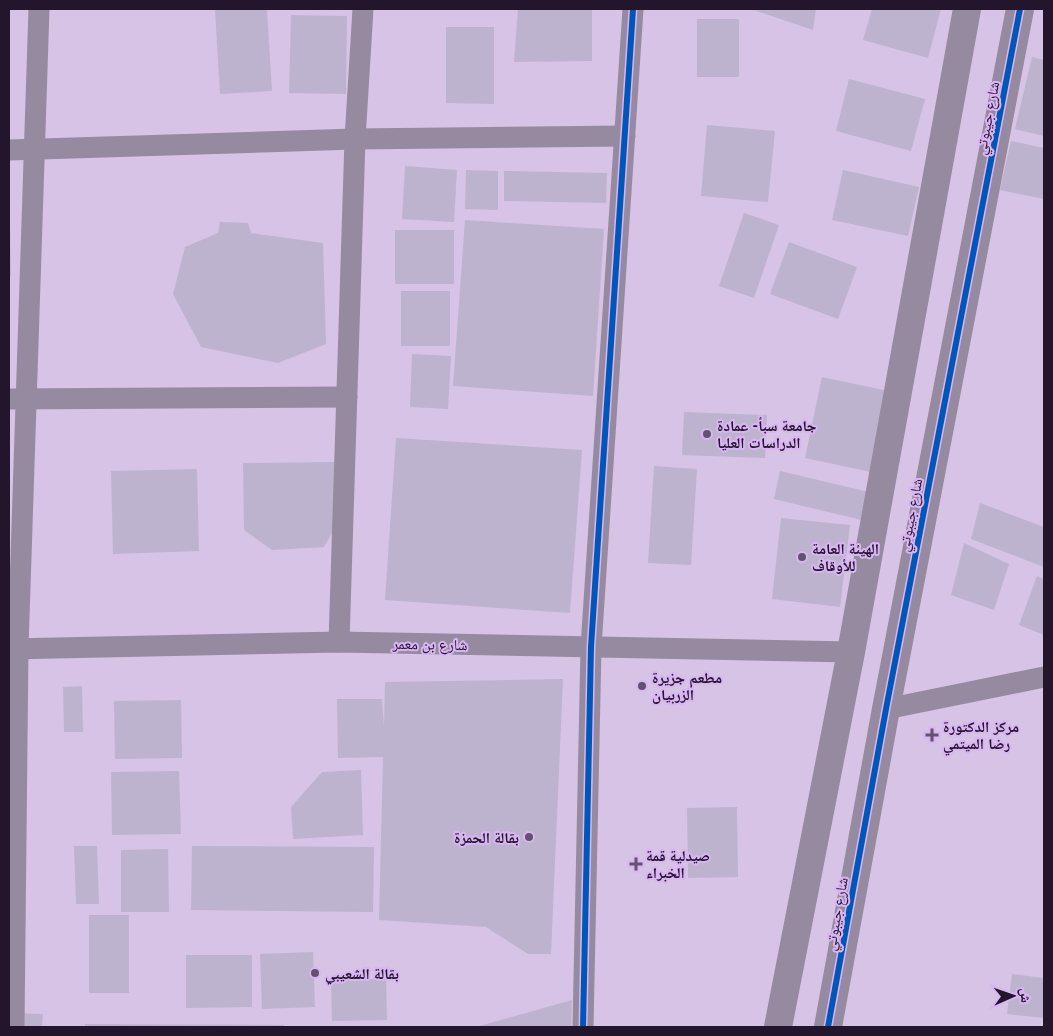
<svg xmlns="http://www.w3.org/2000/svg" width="1053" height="1036" viewBox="0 0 1053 1036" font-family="Quicksand,'Noto Naskh Arabic',sans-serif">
	<rect width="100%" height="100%" fill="#d7c3e5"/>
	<g fill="#bdb3ce">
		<path d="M 267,9 L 272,91 L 220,94 L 215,10 Z"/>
		<path d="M 518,9 L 592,9 L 592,61 L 514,62 Z"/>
		<path d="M 751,9 L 816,9 L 813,30 Z"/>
		<path d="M 872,9 L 941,9 L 928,58 L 863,40 Z"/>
		<path d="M 291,15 L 347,16 L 346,94 L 289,93 Z"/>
		<rect x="697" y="19" width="42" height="58"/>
		<path d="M 446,27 L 494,27 L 494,104 L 446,103 Z"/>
		<path d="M 1032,57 L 1044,60 L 1044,136 L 1015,129 Z"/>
		<path d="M 849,79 L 925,99 L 911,151 L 836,131 Z"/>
		<path d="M 707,125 L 775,131 L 768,202 L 701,196 Z"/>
		<path d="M 1011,141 L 1044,148 L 1044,199 L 1000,190 Z"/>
		<path d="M 405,166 L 457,170 L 454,222 L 402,219 Z"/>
		<path d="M 466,170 L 498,171 L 498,210 L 465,209 Z"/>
		<path d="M 843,170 L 919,187 L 908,236 L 832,220 Z"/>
		<path d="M 504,171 L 607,173 L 606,203 L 504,201 Z"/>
		<path d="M 744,213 L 779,225 L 754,298 L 719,286 Z"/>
		<path d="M 465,220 L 604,229 L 593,396 L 453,386 Z"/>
		<path d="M 9,222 L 10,222 L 11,276 L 9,276 Z"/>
		<path d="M 220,222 L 248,223 L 251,233 L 323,243 L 326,344 L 278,363 L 201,347 L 173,294 L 185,247 L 218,233 Z"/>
		<rect x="395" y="230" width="59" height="54"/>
		<path d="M 789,242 L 857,267 L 838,319 L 770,294 Z"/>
		<rect x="401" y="291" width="49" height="55"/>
		<path d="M 412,354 L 451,356 L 448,409 L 410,407 Z"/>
		<path d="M 822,377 L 893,392 L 876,473 L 805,458 Z"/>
		<path d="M 684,412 L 767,415 L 765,458 L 682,455 Z"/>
		<path d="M 396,438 L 582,450 L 570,613 L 385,600 Z"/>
		<path d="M 334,462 L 335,528 L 324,547 L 272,550 L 244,530 L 243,463 Z"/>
		<path d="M 654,466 L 697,469 L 691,565 L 648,563 Z"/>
		<path d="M 197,469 L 199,551 L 113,554 L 111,471 Z"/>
		<path d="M 780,471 L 873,493 L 866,521 L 774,499 Z"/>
		<path d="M 980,503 L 1044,527 L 1044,567 L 971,539 Z"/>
		<path d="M 781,518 L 850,525 L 840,607 L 772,599 Z"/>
		<path d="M 964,543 L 1009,564 L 994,610 L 951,595 Z"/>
		<path d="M 1037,576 L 1044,579 L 1044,635 L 1019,625 Z"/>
		<path d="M 563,679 L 551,954 L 528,954 L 486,927 L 379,920 L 383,757 L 338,758 L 337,699 L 382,699 L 384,727 L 385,682 Z"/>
		<path d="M 82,686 L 83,732 L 64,732 L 63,687 Z"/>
		<path d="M 181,700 L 182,758 L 115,759 L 114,701 Z"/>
		<path d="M 361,770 L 363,835 L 293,839 L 291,807 L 322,772 Z"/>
		<path d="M 179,771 L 181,834 L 112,835 L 111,772 Z"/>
		<path d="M 737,807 L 738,877 L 688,878 L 687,808 Z"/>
		<path d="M 74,846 L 97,846 L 99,904 L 76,904 Z"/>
		<path d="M 192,846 L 374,847 L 373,912 L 191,910 Z"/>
		<path d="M 168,849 L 169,912 L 121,912 L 121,850 Z"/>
		<rect x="89" y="915" width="40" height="78"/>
		<path d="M 313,952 L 315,1007 L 262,1009 L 260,954 Z"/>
		<path d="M 186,955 L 252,955 L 252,1007 L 186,1008 Z"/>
		<path d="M 1012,974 L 1044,978 L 1044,1018 L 1007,1014 Z"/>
		<path d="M 386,979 L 387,1020 L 332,1021 L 331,980 Z"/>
		<path d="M 572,1000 L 571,1027 L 476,1027 Z"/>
		<path d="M 9,1013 L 43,1014 L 42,1027 L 9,1027 Z"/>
		<path d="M 85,1024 L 284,1025 L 284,1027 L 85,1027 Z"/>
	</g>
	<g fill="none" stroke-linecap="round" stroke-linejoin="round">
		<g stroke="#968aa0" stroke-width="21">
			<path d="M 9,150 L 355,139 L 625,136"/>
			<path d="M 9,399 L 347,397"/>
			<path d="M 339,642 L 355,139 L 363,9"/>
			<path d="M 9,649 L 339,642 L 851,652"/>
			<path d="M 886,709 L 1044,677"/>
			<path d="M 14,1027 L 18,648 L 39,9"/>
			<path d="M 583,1027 L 591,647 L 633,9"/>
		</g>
		<g stroke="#968aa0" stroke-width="28">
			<path d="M 778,1027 L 851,652 L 967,9"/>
			<path d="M 828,1027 L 886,709 L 1020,9"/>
		</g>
		<g stroke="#d9b5f3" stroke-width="9">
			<g id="cycleway">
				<path d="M 583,1027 L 591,647 L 633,9"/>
				<path d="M 828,1027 L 886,709 L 1020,9"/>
			</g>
		</g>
		<use href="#cycleway" stroke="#0057b8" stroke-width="6"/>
	</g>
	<g fill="#62526d" stroke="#d9b5f3" stroke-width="2">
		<circle cx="707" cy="434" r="5"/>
		<circle cx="802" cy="557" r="5"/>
		<circle cx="642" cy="686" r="5"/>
		<path d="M929.5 727.5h5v5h5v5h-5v5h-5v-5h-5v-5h5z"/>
		<circle cx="529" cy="837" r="5"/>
		<path d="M633.5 856.5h5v5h5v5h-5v5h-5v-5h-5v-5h5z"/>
		<circle cx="315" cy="973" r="5"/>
	</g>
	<g text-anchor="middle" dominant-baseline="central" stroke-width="4" stroke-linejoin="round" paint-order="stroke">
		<g font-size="15" fill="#23152c" stroke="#d9b5f3">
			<text transform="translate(987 118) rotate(-79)">شارع جيبوتي</text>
			<text transform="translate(910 515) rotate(-79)">شارع جيبوتي</text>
			<text transform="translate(430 644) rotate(1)">شارع بن معمر</text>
			<text transform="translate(836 914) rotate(-80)">شارع جيبوتي</text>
		</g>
		<g font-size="15" font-weight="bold" fill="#23152c" stroke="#d9b5f3" text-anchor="start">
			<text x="717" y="425">جامعة سبأ- عمادة<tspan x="717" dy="17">الدراسات العليا</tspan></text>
			<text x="812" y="548">الهيئة العامة<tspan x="812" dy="17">للأوقاف</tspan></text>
			<text x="652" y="677">مطعم جزيرة<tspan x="652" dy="17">الزربيان</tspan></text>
			<text x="943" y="726">مركز الدكتورة<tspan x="943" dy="17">رضا الميتمي</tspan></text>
			<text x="519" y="837" text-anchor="end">بقالة الحمزة</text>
			<text x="646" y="855">صيدلية قمة<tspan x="646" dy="17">الخبراء</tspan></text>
			<text x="325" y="973">بقالة الشعيبي</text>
		</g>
	</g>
	<rect width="1053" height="1036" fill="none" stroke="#23152c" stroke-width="20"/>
	<g transform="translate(1013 996) rotate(88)" stroke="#d9b5f3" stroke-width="4" paint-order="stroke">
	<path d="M0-4L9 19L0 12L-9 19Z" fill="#23152c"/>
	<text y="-8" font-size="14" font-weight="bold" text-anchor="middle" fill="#23152c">ش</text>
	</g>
</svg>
